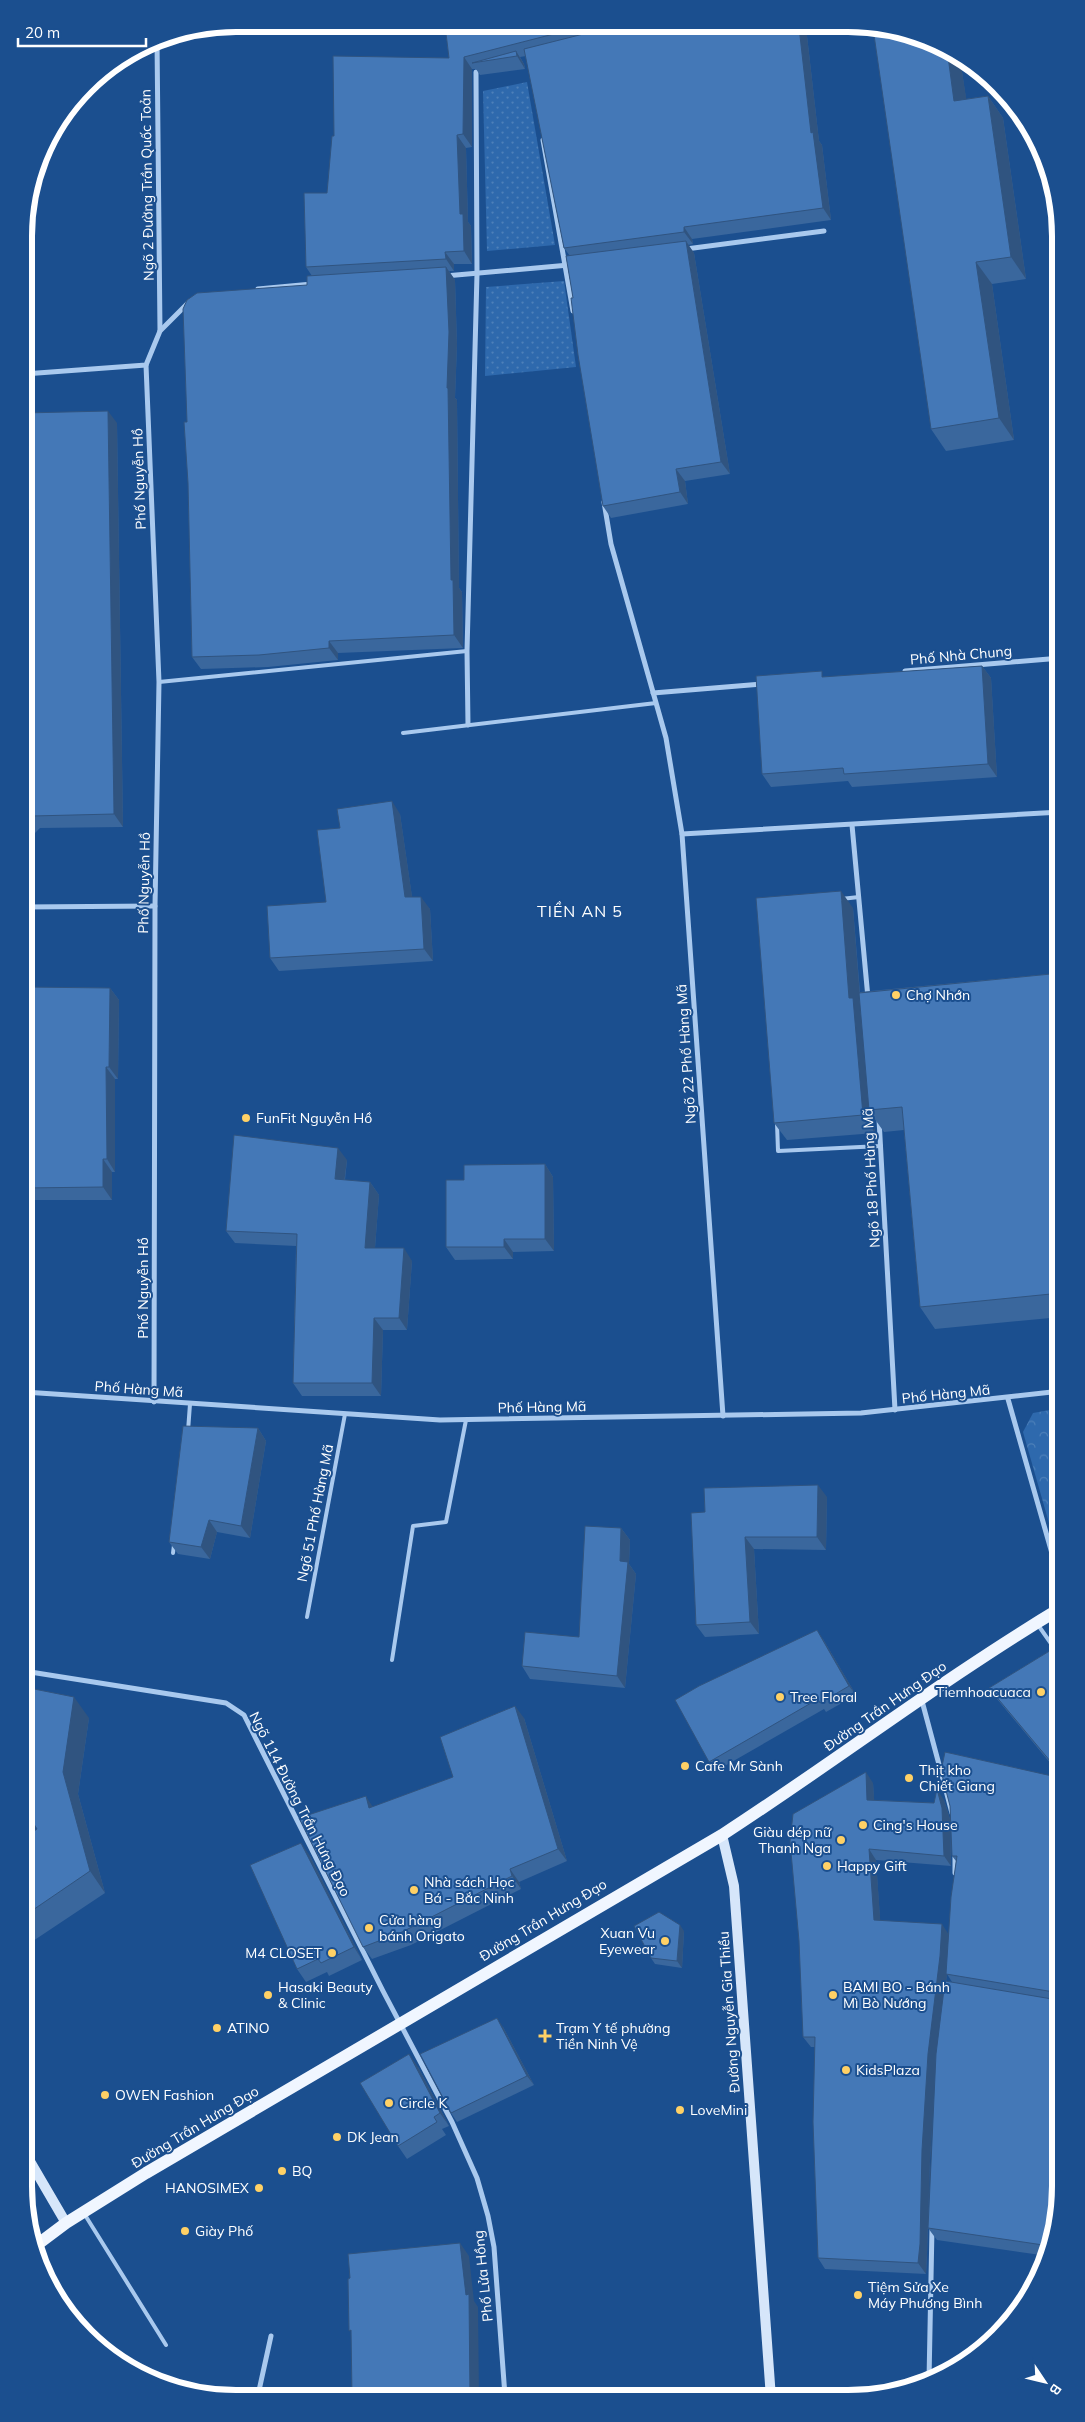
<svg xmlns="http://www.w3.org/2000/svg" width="1085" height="2422" viewBox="0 0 1085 2422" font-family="Mulish,sans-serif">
	<defs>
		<pattern id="forest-crowns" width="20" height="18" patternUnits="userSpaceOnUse" patternTransform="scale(1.25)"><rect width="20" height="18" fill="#2e69ad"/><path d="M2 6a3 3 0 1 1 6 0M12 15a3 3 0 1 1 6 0" fill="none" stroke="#4d80b9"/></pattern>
		<pattern id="garden-dots" width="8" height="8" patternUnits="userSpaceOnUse" patternTransform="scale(1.25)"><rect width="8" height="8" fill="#2e69ad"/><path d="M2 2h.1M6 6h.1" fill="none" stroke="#4d80b9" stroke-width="1.8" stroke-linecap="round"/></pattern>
	</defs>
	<rect width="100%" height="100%" fill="#1b4f8f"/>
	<path fill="url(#forest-crowns)" d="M 1061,1408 L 1061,1565 L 1023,1432 L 1033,1413 Z"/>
	<g fill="url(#garden-dots)">
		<path d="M 527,82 L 555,245 L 487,251 L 483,91 Z"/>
		<path d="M 564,281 L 576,367 L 485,376 L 486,287 Z"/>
	</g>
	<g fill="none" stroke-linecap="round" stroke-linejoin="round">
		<g stroke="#a9c9ee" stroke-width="4">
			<path d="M 159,682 L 467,651"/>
			<path d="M 403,733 L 656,703"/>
			<path d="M 841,899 L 859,897"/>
			<path d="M 777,1123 L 778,1151 L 881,1146"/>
			<path d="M 188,1431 L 190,1404"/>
			<path d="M 173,1553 L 174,1545"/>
			<path d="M 307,1617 L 345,1414"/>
			<path d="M 1038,1625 L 1057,1652"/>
			<path d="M 392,1660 L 413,1526 L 446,1522 L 466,1420"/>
			<path d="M 85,2215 L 166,2345"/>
		</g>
		<g stroke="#a9c9ee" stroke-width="5">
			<path d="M 157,40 L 160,331"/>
			<path d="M 543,140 L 573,311"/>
			<path d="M 686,249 L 824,231"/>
			<path d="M 445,276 L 569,265"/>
			<path d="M 258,289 L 312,284"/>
			<path d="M 146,365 L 159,682 L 155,906 L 154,1402"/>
			<path d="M 24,374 L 146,365 L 160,331 L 189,302"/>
			<path d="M 604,502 L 611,544 L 666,738 L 682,834 L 723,1416"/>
			<path d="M 905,671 L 1061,658"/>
			<path d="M 653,693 L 762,684"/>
			<path d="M 468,725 L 467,651 L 477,274 L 476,72"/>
			<path d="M 852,825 L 868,998"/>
			<path d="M 682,834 L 1061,812"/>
			<path d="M 24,907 L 155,906"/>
			<path d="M 879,1119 L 895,1410"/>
			<path d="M 24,1392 L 440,1420 L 861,1413 L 1061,1391"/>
			<path d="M 1008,1399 L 1061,1585"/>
			<path d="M 24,1671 L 226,1703 L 244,1715 L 383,1991 L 452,2122 L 477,2178 L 488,2216 L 494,2247 L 505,2396"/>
			<path d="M 922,1701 L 952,1813"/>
			<path d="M 955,1854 L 955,1873"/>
			<path d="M 929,2380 L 932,2228"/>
			<path d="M 258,2395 L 271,2336"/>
		</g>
		<g stroke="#d6e6fa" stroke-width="10">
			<path d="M 722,1835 L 734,1886 L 771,2398"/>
			<path d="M 24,2151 L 66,2223"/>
		</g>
		<path stroke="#f0f6ff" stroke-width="12" d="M 34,2247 L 66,2223 L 146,2173 L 722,1835 C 836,1761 944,1678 1061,1608"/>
	</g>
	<g fill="#3a679d" fill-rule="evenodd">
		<path d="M 445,25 L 806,27 L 819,141 L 822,145 L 831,220 L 692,239 L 693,244 L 688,245 L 694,253 L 730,474 L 685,481 L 688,504 L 611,518 L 603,506 L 573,298 L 570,256 L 564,248 L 526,56 L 520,57 L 524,64 L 525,69 L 480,75 L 476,69 L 472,69 L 472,147 L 466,148 L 468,222 L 471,226 L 472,264 L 454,264 L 454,271 L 449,271 L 455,280 L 457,345 L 455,398 L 457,400 L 459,588 L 462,592 L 463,648 L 338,653 L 338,660 L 268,667 L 201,669 L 192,657 L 187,422 L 307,285 L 312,276 L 306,267 L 327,193 L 334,136 L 449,58 Z"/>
		<path d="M 942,46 L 960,58 L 966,99 L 988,96 L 1003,118 L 1026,279 L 992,284 L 1014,440 L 946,451 L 931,429 Z"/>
		<path d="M 24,413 L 117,423 L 123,827 L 40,828 L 24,844 Z"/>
		<path d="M 982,666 L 991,678 L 997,777 L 852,787 L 848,781 L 771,787 L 762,774 L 826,677 Z"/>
		<path d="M 400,814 L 412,897 L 430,909 L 433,961 L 279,971 L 270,958 L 326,902 L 340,828 Z"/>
		<path d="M 853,908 L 860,992 L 1061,973 L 1061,1317 L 935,1329 L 920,1307 L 904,1130 L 884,1132 L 874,1118 L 875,1133 L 787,1140 L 774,1123 Z"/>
		<path d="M 24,987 L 110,988 L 119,1000 L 118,1079 L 115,1079 L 115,1172 L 112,1172 L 112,1200 L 24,1200 Z"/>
		<path d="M 347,1160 L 345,1180 L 370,1182 L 379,1195 L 375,1248 L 412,1261 L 407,1330 L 383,1330 L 381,1396 L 302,1396 L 293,1383 L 296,1246 L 235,1243 L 226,1231 Z"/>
		<path d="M 545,1164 L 553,1177 L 554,1251 L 513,1252 L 513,1259 L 455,1260 L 446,1247 L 464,1180 Z"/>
		<path d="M 258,1428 L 266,1441 L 250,1538 L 217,1532 L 210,1559 L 178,1554 L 169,1542 Z"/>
		<path d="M 827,1497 L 826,1550 L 754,1549 L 759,1634 L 705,1637 L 696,1625 L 705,1512 Z"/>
		<path d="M 621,1528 L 630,1540 L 629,1564 L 636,1574 L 625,1688 L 530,1679 L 522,1666 L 579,1637 Z"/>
		<path d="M 823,1639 L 856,1695 L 826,1712 L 824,1709 L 716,1771 L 709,1762 Z"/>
		<path d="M 1061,1644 L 1061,1776 L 997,1699 L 989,1688 Z"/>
		<path d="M 89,1718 L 78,1794 L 105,1893 L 24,1947 L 24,1838 L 37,1829 Z"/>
		<path d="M 524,1718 L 567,1861 L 519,1882 L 521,1889 L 411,1945 L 372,1959 L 363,1947 L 373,1807 L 453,1777 Z"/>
		<path d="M 1061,1778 L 1061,2200 L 1048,2256 L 937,2240 L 928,2228 L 936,2063 L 930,2161 L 927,2254 L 926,2274 L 825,2269 L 818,2258 L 815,2047 L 811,2047 L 803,2037 L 873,1783 L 874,1800 L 934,1803 L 944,1800 L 950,1819 L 951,1866 L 876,1860 L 880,1920 L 949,1934 L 956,1861 L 952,1856 L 950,1806 ZM 947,1974 L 952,1982 L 946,1981 Z"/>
		<path d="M 310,1856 L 362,1960 L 329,1976 L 327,1972 L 306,1982 L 297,1969 Z"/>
		<path d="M 684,1931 L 682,1968 L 655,1964 L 651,1958 Z"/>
		<path d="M 503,2027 L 534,2085 L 457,2122 L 451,2113 Z"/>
		<path d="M 418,2067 L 449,2126 L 442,2129 L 446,2135 L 407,2159 L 398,2146 Z"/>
	</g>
	<g fill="#305480">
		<path d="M 799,27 L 806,27 L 819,141 L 822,145 L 831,220 L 823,208 L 811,133 Z"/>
		<path d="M 947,49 L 960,58 L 970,123 L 954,101 Z"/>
		<path d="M 516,51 L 524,64 L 525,69 L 517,56 Z"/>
		<path d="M 464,57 L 472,69 L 472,147 L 463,134 Z"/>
		<path d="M 988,96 L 1003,118 L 1026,279 L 1011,257 Z"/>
		<path d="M 457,135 L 466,148 L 468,222 L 471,226 L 472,264 L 464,251 L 460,214 Z"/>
		<path d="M 684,227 L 692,239 L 693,244 L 684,232 Z"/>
		<path d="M 686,241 L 694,253 L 730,474 L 721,462 Z"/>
		<path d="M 445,252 L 454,264 L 454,271 L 446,259 Z"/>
		<path d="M 976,262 L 992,284 L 1014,440 L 999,418 Z"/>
		<path d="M 446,267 L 455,280 L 457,345 L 455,398 L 457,400 L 459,588 L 462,592 L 463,648 L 454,635 L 451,580 L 447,388 Z"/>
		<path d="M 108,411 L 117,423 L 123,827 L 114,814 Z"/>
		<path d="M 676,469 L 685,481 L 688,504 L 680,492 Z"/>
		<path d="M 329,641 L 338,653 L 338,660 L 329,648 Z"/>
		<path d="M 982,666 L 991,678 L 997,777 L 988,764 Z"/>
		<path d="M 392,801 L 400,814 L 414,910 L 405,897 Z"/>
		<path d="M 841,891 L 853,908 L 869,1110 L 874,1118 L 875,1133 L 863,1115 L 849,998 Z"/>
		<path d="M 421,897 L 430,909 L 433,961 L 424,949 Z"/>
		<path d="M 110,988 L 119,1000 L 118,1079 L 109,1067 Z"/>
		<path d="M 106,1067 L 115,1079 L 115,1172 L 107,1159 Z"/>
		<path d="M 338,1148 L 347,1160 L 343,1191 L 335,1179 Z"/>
		<path d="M 103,1159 L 112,1172 L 112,1200 L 103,1187 Z"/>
		<path d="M 545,1164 L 553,1177 L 554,1251 L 545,1239 Z"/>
		<path d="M 370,1182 L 379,1195 L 374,1260 L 365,1248 Z"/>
		<path d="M 504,1239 L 513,1252 L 513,1259 L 504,1247 Z"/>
		<path d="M 404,1248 L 412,1261 L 407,1330 L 399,1318 Z"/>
		<path d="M 374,1318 L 383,1330 L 381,1396 L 372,1383 Z"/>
		<path d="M 258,1428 L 266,1441 L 250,1538 L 241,1526 Z"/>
		<path d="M 818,1485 L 827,1497 L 826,1550 L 817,1537 Z"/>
		<path d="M 209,1520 L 217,1532 L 210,1559 L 201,1547 Z"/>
		<path d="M 621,1528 L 630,1540 L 629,1564 L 636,1574 L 625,1688 L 617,1676 L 620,1561 Z"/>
		<path d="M 745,1537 L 754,1549 L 759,1634 L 750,1622 Z"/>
		<path d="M 817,1630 L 823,1639 L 856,1695 L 849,1686 Z"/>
		<path d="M 74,1697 L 89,1718 L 78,1794 L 105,1893 L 90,1871 L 63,1772 Z"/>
		<path d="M 515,1706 L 524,1718 L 567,1861 L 558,1849 Z"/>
		<path d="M 866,1772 L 873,1783 L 875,1811 L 867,1800 Z"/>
		<path d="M 937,1789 L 944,1800 L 950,1819 L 951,1866 L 944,1856 Z"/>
		<path d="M 366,1796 L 374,1809 L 369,1808 Z"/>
		<path d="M 301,1843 L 310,1856 L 362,1960 L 354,1947 Z"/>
		<path d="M 869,1849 L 876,1860 L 881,1930 L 874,1920 Z"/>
		<path d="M 510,1869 L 519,1882 L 521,1889 L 512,1876 Z"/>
		<path d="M 942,1924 L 949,1935 L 948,1967 L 936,2065 L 930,2161 L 927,2254 L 926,2274 L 918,2263 L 922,2150 L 928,2054 Z"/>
		<path d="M 680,1925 L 684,1931 L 682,1968 L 677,1961 Z"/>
		<path d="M 497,2018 L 503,2027 L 534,2085 L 527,2076 Z"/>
		<path d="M 409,2054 L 418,2067 L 449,2126 L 440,2113 Z"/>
		<path d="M 460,2243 L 469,2256 L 474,2301 L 478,2307 L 479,2396 L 470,2396 L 466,2295 Z"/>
	</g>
	<g fill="#4478b7" stroke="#305480">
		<path d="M 445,25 L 585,26 L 464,57 L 463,134 L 457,135 L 460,214 L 463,214 L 464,251 L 445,252 L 446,259 L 306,267 L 304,193 L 327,193 L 332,136 L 334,136 L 333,56 L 449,58 Z"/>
		<path d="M 615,26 L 799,27 L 811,133 L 813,132 L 823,208 L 684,227 L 684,232 L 564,248 L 524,49 Z"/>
		<path d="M 873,28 L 890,28 L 942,46 L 947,49 L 954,101 L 988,96 L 1011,257 L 976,262 L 999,418 L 931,429 Z"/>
		<path d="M 516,51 L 517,56 L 472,63 Z"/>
		<path d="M 686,241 L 721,462 L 676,469 L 680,492 L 603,506 L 578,355 L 571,298 L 573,298 L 566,256 Z"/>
		<path d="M 446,267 L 449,332 L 447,388 L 448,388 L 451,580 L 453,580 L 454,635 L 329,641 L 329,648 L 259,655 L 192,657 L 188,483 L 184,422 L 187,422 L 183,309 L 187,300 L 197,293 L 307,285 L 307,276 Z"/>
		<path d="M 108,411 L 114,814 L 32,816 L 24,823 L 24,413 Z"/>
		<path d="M 982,666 L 988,764 L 844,774 L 843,768 L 762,774 L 756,676 L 822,671 L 822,677 Z"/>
		<path d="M 392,801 L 405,897 L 421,897 L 424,949 L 270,958 L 267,906 L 326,902 L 317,830 L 340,828 L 337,809 Z"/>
		<path d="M 841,891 L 849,998 L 853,998 L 863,1115 L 774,1123 L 756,898 Z"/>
		<path d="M 1061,973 L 1061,1293 L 920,1307 L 902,1107 L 869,1110 L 859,993 Z"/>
		<path d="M 24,987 L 110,988 L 109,1067 L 106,1067 L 107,1159 L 103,1159 L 103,1187 L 24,1188 Z"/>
		<path d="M 234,1135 L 338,1148 L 335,1179 L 370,1182 L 365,1248 L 404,1248 L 399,1318 L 374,1318 L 372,1383 L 293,1383 L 297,1234 L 226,1231 Z"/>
		<path d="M 545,1164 L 545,1239 L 504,1239 L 504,1247 L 446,1247 L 446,1180 L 464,1180 L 464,1165 Z"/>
		<path d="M 183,1426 L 258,1428 L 241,1526 L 209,1520 L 201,1547 L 169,1542 Z"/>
		<path d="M 818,1485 L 817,1537 L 745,1537 L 750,1622 L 696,1625 L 691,1513 L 705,1512 L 704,1488 Z"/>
		<path d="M 585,1526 L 621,1528 L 620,1561 L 628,1562 L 617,1676 L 522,1666 L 525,1632 L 579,1637 Z"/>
		<path d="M 817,1630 L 849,1686 L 820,1703 L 818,1699 L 709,1762 L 675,1700 L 699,1686 Z"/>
		<path d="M 1061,1644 L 1061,1774 L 989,1688 Z"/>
		<path d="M 24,1687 L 74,1697 L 63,1772 L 90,1871 L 24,1916 L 24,1838 L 37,1829 L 24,1808 Z"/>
		<path d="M 515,1706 L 558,1849 L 510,1869 L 512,1876 L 402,1932 L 363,1947 L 299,1818 L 366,1796 L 369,1808 L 453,1777 L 440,1737 Z"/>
		<path d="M 945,1752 L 1061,1778 L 1061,2200 L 1050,2246 L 928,2228 L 936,2054 L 945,1981 L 1052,1999 L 1057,1996 L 1054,1992 L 946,1974 L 951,1897 L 957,1856 L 952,1856 L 950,1806 L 941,1771 Z"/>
		<path d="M 866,1772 L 867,1800 L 934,1803 L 937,1789 L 942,1808 L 944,1856 L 869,1849 L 874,1920 L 942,1924 L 940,1956 L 928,2054 L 922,2150 L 920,2244 L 918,2263 L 818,2258 L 813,2122 L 815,2037 L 803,2037 L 799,1941 L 790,1841 L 793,1814 Z"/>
		<path d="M 301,1843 L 354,1947 L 321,1963 L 318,1959 L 297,1969 L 250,1865 Z"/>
		<path d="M 659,1912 L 680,1925 L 677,1961 L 651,1958 L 634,1926 Z"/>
		<path d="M 497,2018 L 527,2076 L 451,2113 L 420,2054 Z"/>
		<path d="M 409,2054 L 440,2113 L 434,2117 L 437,2122 L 398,2146 L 360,2083 Z"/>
		<path d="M 460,2243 L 466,2295 L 469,2294 L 470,2396 L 352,2395 L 351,2330 L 349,2331 L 348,2279 L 350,2278 L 348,2254 Z"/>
	</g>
	<g fill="#ffd166" stroke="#1b4f8f" stroke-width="2">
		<circle cx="896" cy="995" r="5"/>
		<circle cx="246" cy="1118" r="5"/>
		<circle cx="1041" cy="1692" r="5"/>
		<circle cx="780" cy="1697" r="5"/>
		<circle cx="685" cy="1766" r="5"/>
		<circle cx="909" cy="1778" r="5"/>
		<circle cx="863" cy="1825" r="5"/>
		<circle cx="841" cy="1840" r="5"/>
		<circle cx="827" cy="1866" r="5"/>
		<circle cx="414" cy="1890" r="5"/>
		<circle cx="369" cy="1928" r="5"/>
		<circle cx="665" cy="1941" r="5"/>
		<circle cx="332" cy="1953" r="5"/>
		<circle cx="268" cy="1995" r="5"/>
		<circle cx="833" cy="1995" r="5"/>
		<circle cx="217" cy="2028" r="5"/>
		<path d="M542.5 2028.5h5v5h5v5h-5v5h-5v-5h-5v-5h5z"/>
		<circle cx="846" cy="2070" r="5"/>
		<circle cx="105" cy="2095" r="5"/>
		<circle cx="389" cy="2103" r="5"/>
		<circle cx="680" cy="2110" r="5"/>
		<circle cx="337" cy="2137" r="5"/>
		<circle cx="282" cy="2171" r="5"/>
		<circle cx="259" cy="2188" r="5"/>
		<circle cx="185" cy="2231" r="5"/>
		<circle cx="858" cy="2295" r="5"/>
	</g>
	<g text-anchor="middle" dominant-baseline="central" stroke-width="4" stroke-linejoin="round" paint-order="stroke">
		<g font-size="14" fill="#fff" stroke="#1b4f8f">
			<text transform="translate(147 185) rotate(-91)">Ngõ 2 Đường Trần Quốc Toản</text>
			<text transform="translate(139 479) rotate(-92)">Phố Nguyễn Hồ</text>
			<text transform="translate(961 655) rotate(-5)">Phố Nhà Chung</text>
			<text transform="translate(144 883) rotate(-89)">Phố Nguyễn Hồ</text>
			<text transform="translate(686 1054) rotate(-94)">Ngõ 22 Phố Hàng Mã</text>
			<text transform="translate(871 1178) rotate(-93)">Ngõ 18 Phố Hàng Mã</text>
			<text transform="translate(143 1288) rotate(-90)">Phố Nguyễn Hồ</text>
			<text transform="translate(139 1389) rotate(4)">Phố Hàng Mã</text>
			<text transform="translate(946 1394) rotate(-6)">Phố Hàng Mã</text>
			<text transform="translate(542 1407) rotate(-1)">Phố Hàng Mã</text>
			<text transform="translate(315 1513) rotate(-79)">Ngõ 51 Phố Hàng Mã</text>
			<text transform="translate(885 1706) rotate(-35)">Đường Trần Hưng Đạo</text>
			<text transform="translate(300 1804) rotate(63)">Ngõ 114 Đường Trần Hưng Đạo</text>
			<text transform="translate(543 1920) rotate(-31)">Đường Trần Hưng Đạo</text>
			<text transform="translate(729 2012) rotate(-94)">Đường Nguyễn Gia Thiều</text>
			<text transform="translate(195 2127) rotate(-31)">Đường Trần Hưng Đạo</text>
			<text transform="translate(483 2276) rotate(-96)">Phố Lửa Hồng</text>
		</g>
		<g font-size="14" fill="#fff" stroke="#1b4f8f" text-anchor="start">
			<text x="906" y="995">Chợ Nhớn</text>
			<text x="256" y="1118">FunFit Nguyễn Hồ</text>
			<text x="1031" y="1692" text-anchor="end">Tiemhoacuaca</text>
			<text x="790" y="1697">Tree Floral</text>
			<text x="695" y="1766">Cafe Mr Sành</text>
			<text x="919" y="1770">Thịt kho<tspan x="919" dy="16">Chiết Giang</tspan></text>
			<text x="873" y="1825">Cing's House</text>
			<text x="831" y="1832" text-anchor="end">Giàu dép nữ<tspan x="831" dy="16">Thanh Nga</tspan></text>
			<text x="837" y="1866">Happy Gift</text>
			<text x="424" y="1882">Nhà sách Học<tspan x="424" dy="16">Bá - Bắc Ninh</tspan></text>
			<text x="379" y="1920">Cửa hàng<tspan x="379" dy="16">bánh Origato</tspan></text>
			<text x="655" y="1933" text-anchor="end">Xuan Vu<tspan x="655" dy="16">Eyewear</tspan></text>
			<text x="322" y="1953" text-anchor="end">M4 CLOSET</text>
			<text x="278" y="1987">Hasaki Beauty<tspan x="278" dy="16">&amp; Clinic</tspan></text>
			<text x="843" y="1987">BAMI BO - Bánh<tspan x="843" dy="16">Mì Bò Nướng</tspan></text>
			<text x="227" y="2028">ATINO</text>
			<text x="556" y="2028">Trạm Y tế phường<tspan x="556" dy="16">Tiền Ninh Vệ</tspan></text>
			<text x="856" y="2070">KidsPlaza</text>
			<text x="115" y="2095">OWEN Fashion</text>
			<text x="399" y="2103">Circle K</text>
			<text x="690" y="2110">LoveMini</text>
			<text x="347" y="2137">DK Jean</text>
			<text x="292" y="2171">BQ</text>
			<text x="249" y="2188" text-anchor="end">HANOSIMEX</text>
			<text x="195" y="2231">Giày Phố</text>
			<text x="868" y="2287">Tiệm Sửa Xe<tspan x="868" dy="16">Máy Phương Bình</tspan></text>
		</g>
		<g font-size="16" letter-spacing="1" fill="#fff" stroke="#1b4f8f">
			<text x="580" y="911">TIỀN AN 5</text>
		</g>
	</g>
	<path d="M0 0H1085V2422H0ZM236 32H848A204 204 0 0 1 1052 236V2186A204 204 0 0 1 848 2390H236A204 204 0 0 1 32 2186V236A204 204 0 0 1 236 32Z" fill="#1b4f8f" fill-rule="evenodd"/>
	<path fill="none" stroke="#fff" stroke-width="6" d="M236 32H848A204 204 0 0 1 1052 236V2186A204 204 0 0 1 848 2390H236A204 204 0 0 1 32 2186V236A204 204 0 0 1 236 32Z"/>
	<g transform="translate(1045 2382) rotate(125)" stroke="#1b4f8f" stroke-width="4" paint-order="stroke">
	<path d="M0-4L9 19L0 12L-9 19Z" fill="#ffffff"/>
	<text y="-8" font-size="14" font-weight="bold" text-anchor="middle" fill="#ffffff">B</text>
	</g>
	<path d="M18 38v8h128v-8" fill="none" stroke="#ffffff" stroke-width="2.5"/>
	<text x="25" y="38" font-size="15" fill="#ffffff" stroke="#1b4f8f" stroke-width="4" paint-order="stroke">20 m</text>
</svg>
